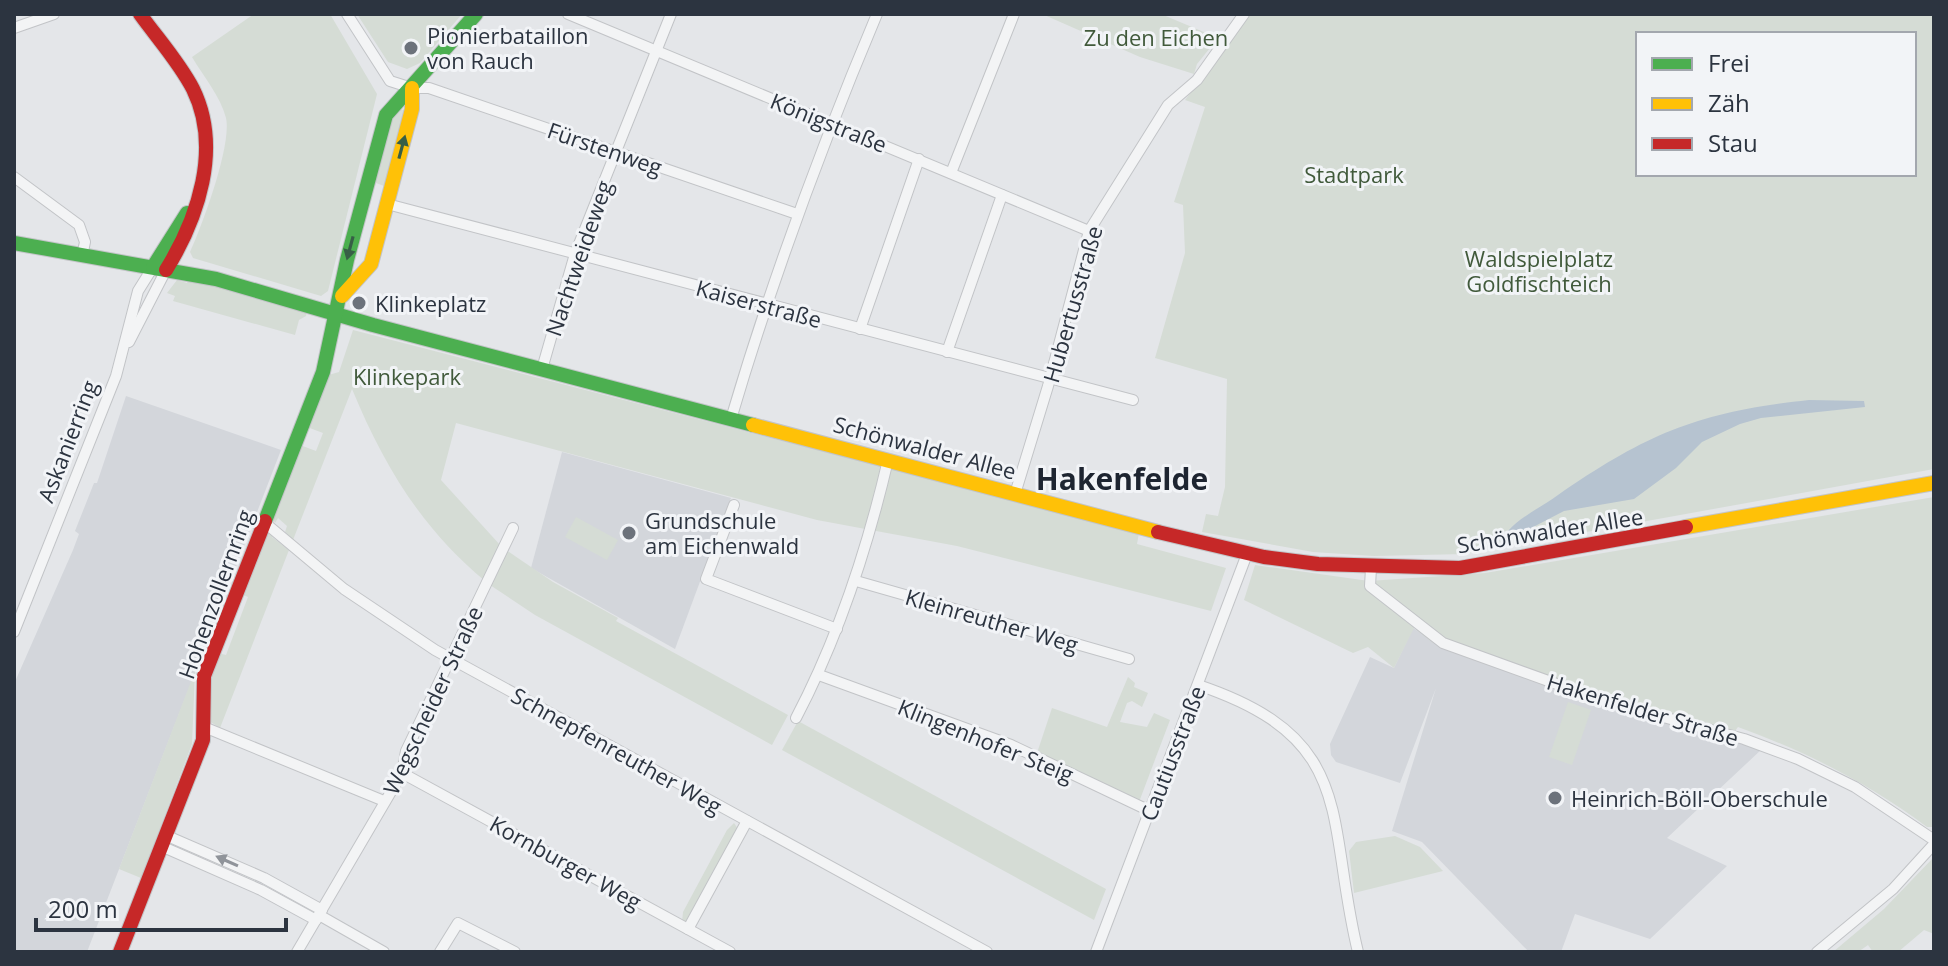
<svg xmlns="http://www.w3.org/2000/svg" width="1948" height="966" viewBox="0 0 1948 966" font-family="'Open Sans',sans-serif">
	<rect width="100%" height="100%" fill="#e4e6e9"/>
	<g fill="#d3d6db">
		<path d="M 126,396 L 281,450 L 87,952 L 14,952 L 14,684 L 73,550 L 79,534 L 75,531 L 94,483 L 97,483 Z"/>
		<path d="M 562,452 L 731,498 L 675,649 L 531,568 Z"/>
		<path d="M 1413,628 L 1449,651 L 1601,705 L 1762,749 L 1667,838 L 1727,866 L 1650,939 L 1575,914 L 1561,952 L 1529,952 L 1422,842 L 1392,831 L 1436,688 L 1400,783 L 1336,762 L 1331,755 L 1330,744 L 1370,657 L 1394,668 Z"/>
	</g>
	<g fill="#d5dcd5" fill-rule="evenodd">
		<path d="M 254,14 L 330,14 L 377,94 L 328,291 L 321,296 L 193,258 L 190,252 C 202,226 232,145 226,118 C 221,97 203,76 192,57 Z"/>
		<path d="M 357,14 L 462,14 L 420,63 L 407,69 L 388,62 Z"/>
		<path d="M 1042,14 L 1161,14 L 1218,38 L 1197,64 L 1194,74 L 1140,57 Z"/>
		<path d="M 1250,14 L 1934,14 L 1934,469 L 1465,554 L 1374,556 L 1313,552 L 1202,532 L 1206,514 L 1218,516 L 1225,487 L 1227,379 L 1155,358 L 1185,253 L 1183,205 L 1174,202 L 1205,107 L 1185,100 ZM 1638,34 L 1914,34 L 1914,174 L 1638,174 Z"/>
		<path d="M 396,108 L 407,111 L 387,187 L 373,182 Z"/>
		<path d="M 189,279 L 307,312 L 306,316 L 299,320 L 295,335 L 173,301 L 175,296 L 167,293 L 177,280 L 187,283 Z"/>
		<path d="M 353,330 L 1139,533 L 1137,544 L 1226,568 L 1211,611 L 957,546 L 817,520 L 456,423 L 441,480 L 501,546 L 485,581 C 421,528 383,464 352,389 L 293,540 L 285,532 L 287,526 L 278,518 L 275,523 L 272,517 L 300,445 L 316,451 L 323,433 L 307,427 L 325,376 L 339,372 Z"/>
		<path d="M 1934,497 L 1934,827 L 1927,827 C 1868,783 1807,752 1738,727 L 1735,731 L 1602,696 L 1438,636 L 1433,643 L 1414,628 L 1394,668 L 1368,647 L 1353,653 L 1244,600 L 1255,565 L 1369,581 L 1485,573 Z"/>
		<path d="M 576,517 L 618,540 L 607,560 L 565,537 Z"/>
		<path d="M 267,530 L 273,531 L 272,537 L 289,550 L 220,728 L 209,721 L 207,686 L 218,653 L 226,655 L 248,597 L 241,594 Z"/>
		<path d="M 506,550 L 553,582 L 618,618 L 616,621 L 788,715 L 772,745 L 535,615 L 490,585 Z"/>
		<path d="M 195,671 L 192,744 L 141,878 L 119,869 Z"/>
		<path d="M 1128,677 L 1135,683 L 1134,687 L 1148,693 L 1142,707 L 1132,701 L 1127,703 L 1120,722 L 1147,727 L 1154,713 L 1170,720 L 1139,802 L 1037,753 L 1052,708 L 1107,727 Z"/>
		<path d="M 1568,702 L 1591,710 L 1572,765 L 1549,757 Z"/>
		<path d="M 798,721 L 1106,889 L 1094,920 L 782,750 Z"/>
		<path d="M 734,823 L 738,829 L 690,920 L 682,922 L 683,912 L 727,830 Z"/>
		<path d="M 1395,836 L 1420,847 L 1443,871 L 1354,893 L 1349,851 L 1356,842 Z"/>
		<path d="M 1934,857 L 1934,934 L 1924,930 L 1898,952 L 1873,952 L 1868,945 L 1858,952 L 1833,952 L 1884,909 Z"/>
	</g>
	<path fill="#b6c3d0" d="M 1809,400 L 1864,401 L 1865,407 L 1761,418 L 1740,424 L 1702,442 L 1676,468 L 1634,499 L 1564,511 L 1516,536 L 1508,531 C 1520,517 1543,506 1558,495 C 1648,433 1699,412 1809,400 Z"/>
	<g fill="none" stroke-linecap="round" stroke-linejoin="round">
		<g stroke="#c2c4c7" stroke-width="12">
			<g id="street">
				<path d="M 347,14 L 390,81 L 412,88 L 429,88 L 797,214"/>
				<path d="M 568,14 L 1089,231"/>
				<path d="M 14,28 L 54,14"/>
				<path d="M 951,173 L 1014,14"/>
				<path d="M 14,177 L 79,225 L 85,242 L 82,256"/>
				<path d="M 387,204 L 1133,400"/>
				<path d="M 860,329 L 919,159"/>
				<path d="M 129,342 L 166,270"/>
				<path d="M 947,352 L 1002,195"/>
				<path d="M 542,369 L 575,254 L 671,14"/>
				<path d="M 731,419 C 772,280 821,147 877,14"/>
				<path d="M 1015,494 L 1048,386 L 1089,231 L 1168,105 L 1197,80 L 1244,14"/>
				<path d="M 734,505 L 706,579 L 837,629"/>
				<path d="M 264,522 L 344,589 L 435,650 L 987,952"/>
				<path d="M 1371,568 L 1370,586 L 1443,643 L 1601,700 L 1744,739 L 1798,759 L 1855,787 L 1934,840"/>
				<path d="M 856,581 L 1129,659"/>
				<path d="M 14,632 L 116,376 L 138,291 L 153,267"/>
				<path d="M 819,675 L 1011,745 L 1150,811"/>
				<path d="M 1198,685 C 1359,739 1325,818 1358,952"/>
				<path d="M 796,718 C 839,636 867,550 888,460"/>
				<path d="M 204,727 L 384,801"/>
				<path d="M 402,773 L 730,952"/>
				<path d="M 165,835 L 264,878 L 322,910"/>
				<path d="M 161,846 L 261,890 L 316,920"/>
				<path d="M 319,915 L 384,952"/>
				<path d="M 688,929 L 747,821"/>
				<path d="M 297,952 L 402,773 L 406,751 L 513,528"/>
				<path d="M 440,952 L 458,923 L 515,952"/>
				<path d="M 1096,952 L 1247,554"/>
				<path d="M 1817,952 L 1893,889 L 1934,844"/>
			</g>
		</g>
		<g stroke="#c2c4c7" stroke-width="16">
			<g id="fast">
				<path d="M 14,243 L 216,279 L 373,325 L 753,425"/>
				<path d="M 153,267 L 187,213"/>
				<path d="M 265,521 L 323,372 L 347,260 L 386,115 L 476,14"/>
			</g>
		</g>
		<g stroke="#c2c4c7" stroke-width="16">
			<g id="slow">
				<path d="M 342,296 L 371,264 L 412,109 L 412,88"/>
				<path d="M 753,425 L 1158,532"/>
				<path d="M 1686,527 L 1934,483"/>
			</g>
		</g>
		<g stroke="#c2c4c7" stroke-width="16">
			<g id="jam">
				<path d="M 140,14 C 158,39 179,62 193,89 C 222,148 198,218 166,270"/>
				<path d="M 1158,532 L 1264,557 L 1318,564 L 1460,568 L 1686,527"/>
				<path d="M 120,952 L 203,740 L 204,676 L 265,521"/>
			</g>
		</g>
		<use href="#street" stroke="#f3f4f5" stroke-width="10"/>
		<use href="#fast" stroke="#4caf50" stroke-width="14"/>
		<use href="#slow" stroke="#ffc107" stroke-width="14"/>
		<use href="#jam" stroke="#c62828" stroke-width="14"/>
	</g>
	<defs><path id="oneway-solid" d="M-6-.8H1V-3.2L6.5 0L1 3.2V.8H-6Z" transform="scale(2)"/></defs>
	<g fill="#375f46">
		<use href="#oneway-solid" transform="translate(402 147) rotate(-75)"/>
		<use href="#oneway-solid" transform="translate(350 248) rotate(105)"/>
	</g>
	<use fill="#90949a" href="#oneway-solid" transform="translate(227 861) rotate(-156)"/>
	<g fill="#6c727b" stroke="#f2f4f7" stroke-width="3">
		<circle cx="411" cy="48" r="8"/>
		<circle cx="359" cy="303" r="8"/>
		<circle cx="629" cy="533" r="8"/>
		<circle cx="1555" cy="798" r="8"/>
	</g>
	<g text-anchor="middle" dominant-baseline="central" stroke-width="6" stroke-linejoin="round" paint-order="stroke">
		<g font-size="22" fill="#2c3440" stroke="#f2f4f7" text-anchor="start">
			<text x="427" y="35">Pionierbataillon<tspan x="427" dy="25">von Rauch</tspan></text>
			<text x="375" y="303">Klinkeplatz</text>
			<text x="645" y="520">Grundschule<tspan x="645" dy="25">am Eichenwald</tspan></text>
			<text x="1571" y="798">Heinrich-Böll-Oberschule</text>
		</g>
		<g font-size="22" fill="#415a3b" stroke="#f2f4f7">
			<text x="1156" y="37">Zu den Eichen</text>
			<text x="1354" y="174">Stadtpark</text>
			<text x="1539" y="258">Waldspielplatz<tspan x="1539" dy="25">Goldfischteich</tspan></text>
			<text x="407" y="376">Klinkepark</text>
		</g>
		<g font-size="22" fill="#2c3440" stroke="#f2f4f7">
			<text transform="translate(829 122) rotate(22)">Königstraße</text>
			<text transform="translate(605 148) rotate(19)">Fürstenweg</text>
			<text transform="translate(578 258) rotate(-71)">Nachtweideweg</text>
			<text transform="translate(759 303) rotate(15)">Kaiserstraße</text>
			<text transform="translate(1072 304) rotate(-74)">Hubertusstraße</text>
			<text transform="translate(67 441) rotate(-69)">Askanierring</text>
			<text transform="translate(925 447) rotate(15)">Schönwalder Allee</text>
			<text transform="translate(1550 530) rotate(-9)">Schönwalder Allee</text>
			<text transform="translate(215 594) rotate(-70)">Hohenzollernring</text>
			<text transform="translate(992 620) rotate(16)">Kleinreuther Weg</text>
			<text transform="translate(432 700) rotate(-65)">Wegscheider Straße</text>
			<text transform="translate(1643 709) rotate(17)">Hakenfelder Straße</text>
			<text transform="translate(986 740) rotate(22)">Klingenhofer Steig</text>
			<text transform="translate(617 750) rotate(29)">Schnepfenreuther Weg</text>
			<text transform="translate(1172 753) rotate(-69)">Cautiusstraße</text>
			<text transform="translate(566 862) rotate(29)">Kornburger Weg</text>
		</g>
		<g font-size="30" font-weight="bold" fill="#1e2531" stroke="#f2f4f7">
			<text x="1122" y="478">Hakenfelde</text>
		</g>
	</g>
	<rect width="1948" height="966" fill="none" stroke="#2c3440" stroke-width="32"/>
	<rect x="1636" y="32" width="280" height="144" fill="#f2f4f7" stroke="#a3a7ae" stroke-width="2"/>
	<rect x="1652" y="58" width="40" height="12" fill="#4caf50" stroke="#a3a7ae" stroke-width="2"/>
	<text x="1708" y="72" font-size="24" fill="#2c3440">Frei</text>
	<rect x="1652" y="98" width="40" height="12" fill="#ffc107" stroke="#a3a7ae" stroke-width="2"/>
	<text x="1708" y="112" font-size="24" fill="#2c3440">Zäh</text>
	<rect x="1652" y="138" width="40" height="12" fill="#c62828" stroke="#a3a7ae" stroke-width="2"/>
	<text x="1708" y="152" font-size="24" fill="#2c3440">Stau</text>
	<path d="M36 918v12h250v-12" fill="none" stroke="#2c3440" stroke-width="4"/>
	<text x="48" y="918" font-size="24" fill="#2c3440" stroke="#f2f4f7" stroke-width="6" paint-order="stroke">200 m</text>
</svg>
